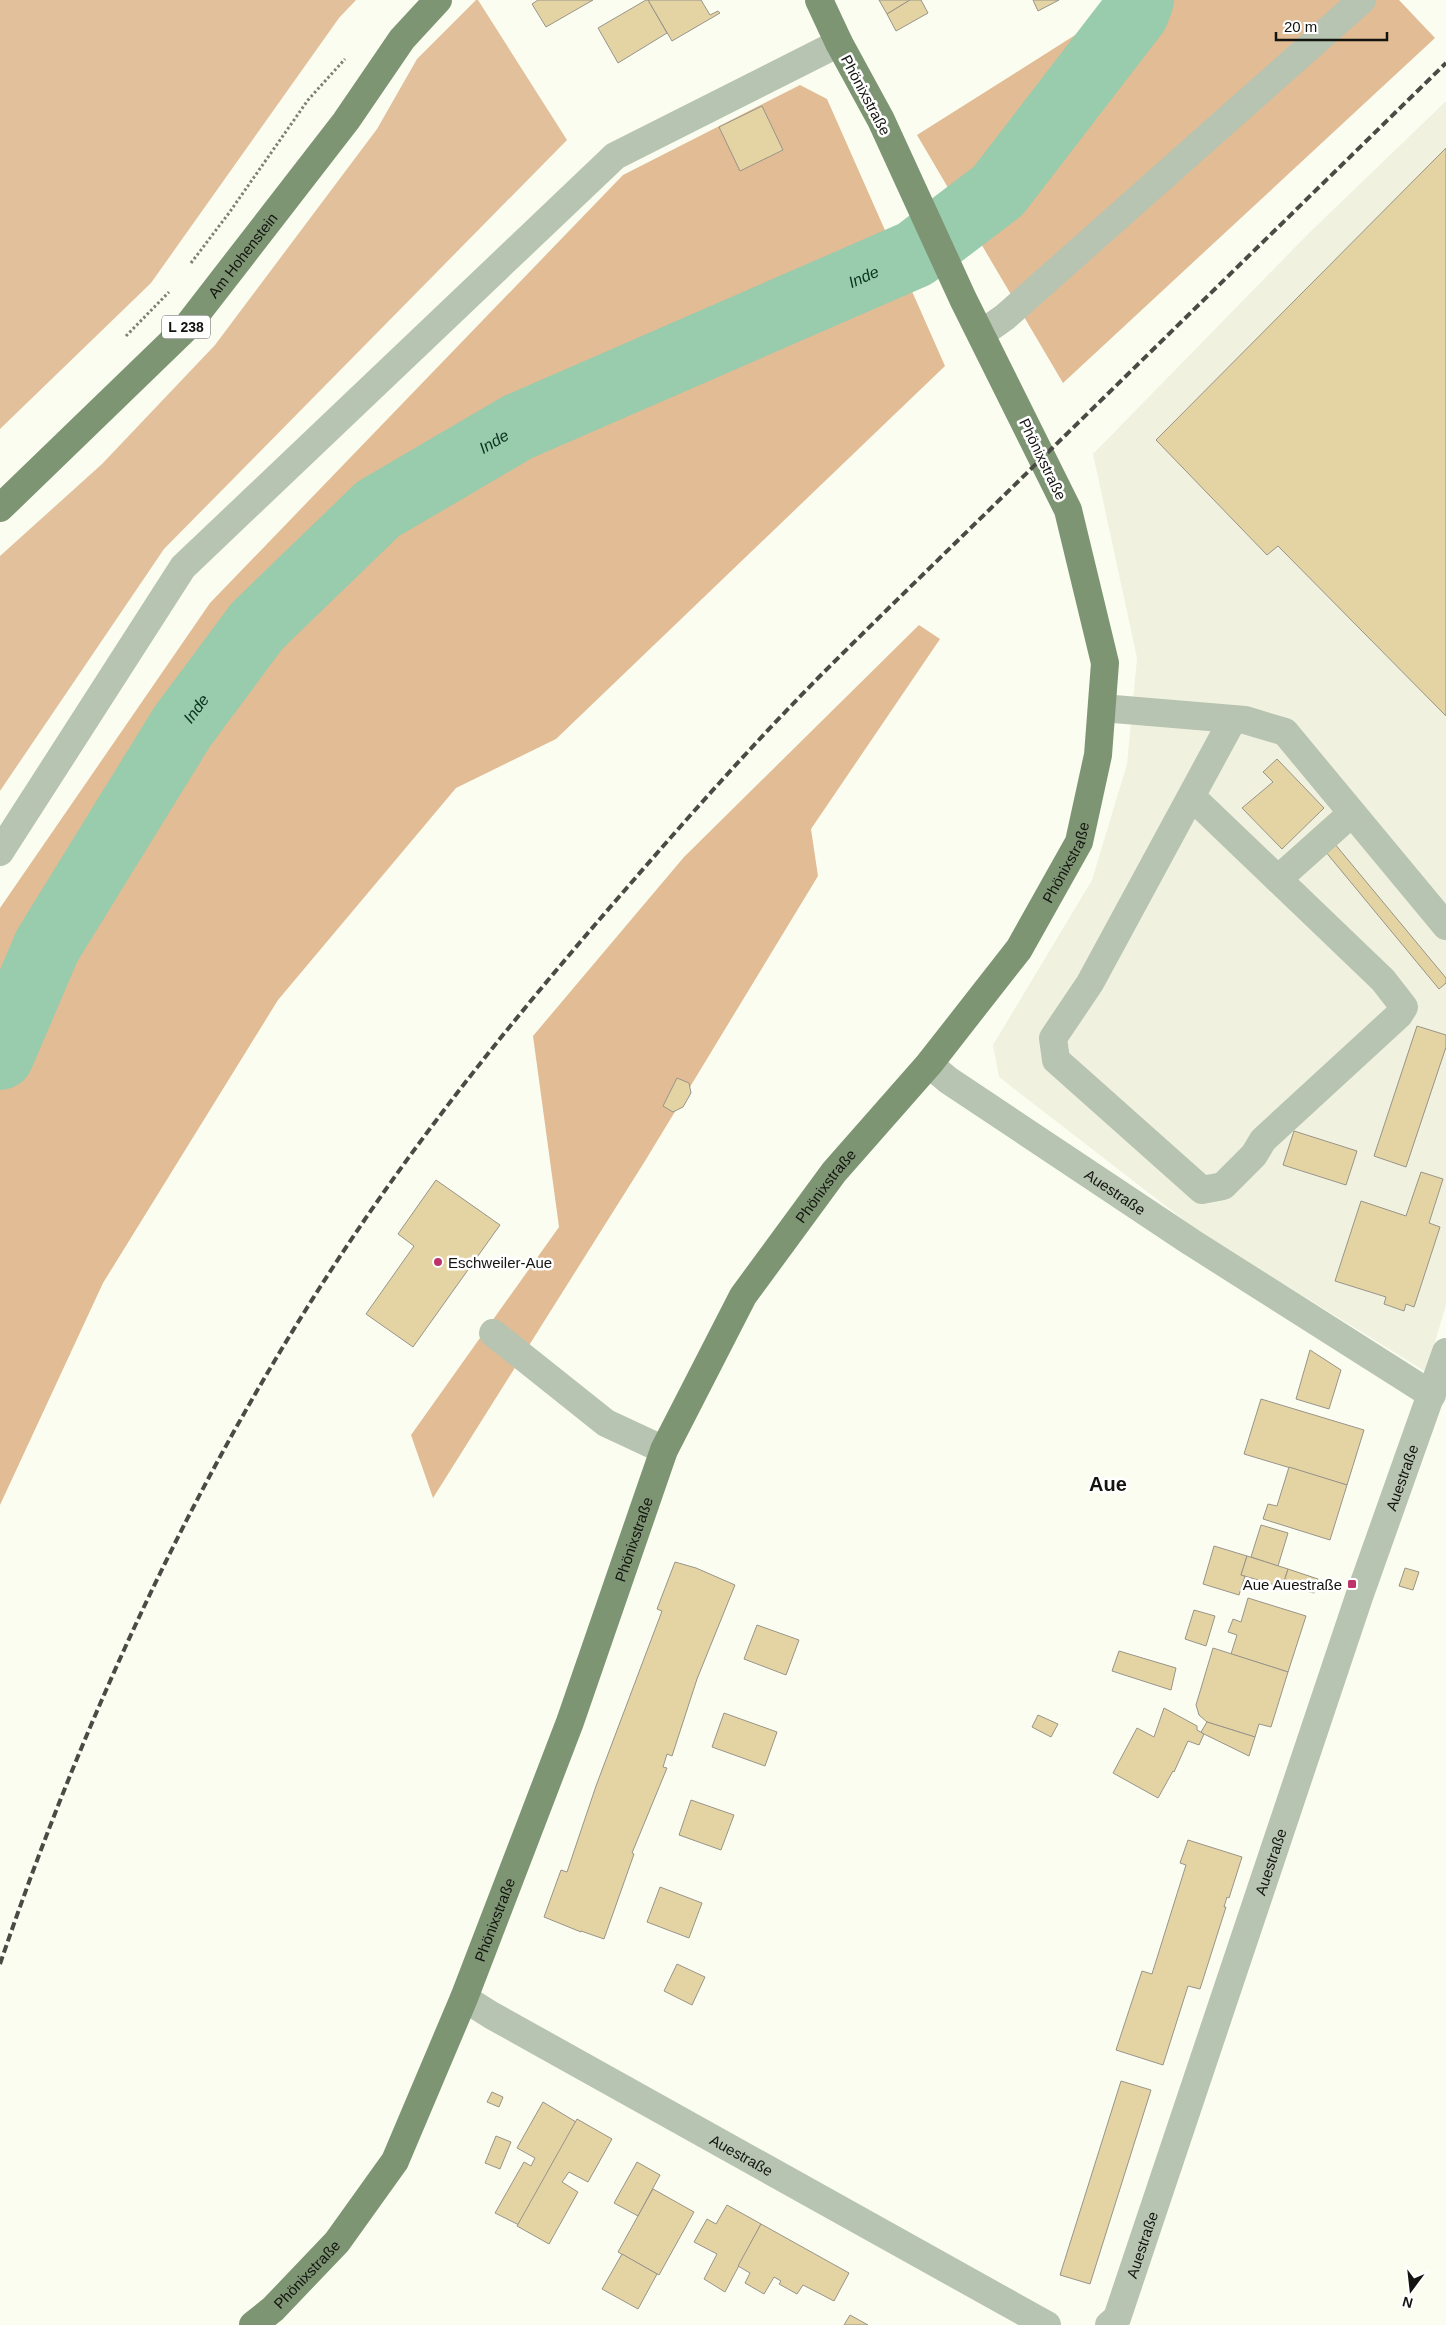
<svg xmlns="http://www.w3.org/2000/svg" width="1446" height="2325" viewBox="0 0 1446 2325" font-family="Helvetica,sans-serif">
	<rect width="100%" height="100%" fill="#fbfdf1"/>
	<path fill="#f0f2df" d="M 1446,101 L 1446,1305 L 1426,1372 L 1198,1231 L 999,1077 L 993,1045 L 1092,880 L 1127,764 L 1137,658 L 1093,454 L 1308,234 Z"/>
	<g fill="#e2c09c">
		<path d="M 0,0 L 356,0 L 339,18 L 151,283 L 0,429 Z"/>
		<path d="M 476,0 L 478,0 L 567,140 L 164,549 L 0,791 L 0,556 L 102,464 L 215,345 L 377,129 L 417,59 Z"/>
	</g>
	<g fill="#e1bc95">
		<path d="M 1123,0 L 1399,0 L 1435,38 L 1063,383 L 917,135 L 1121,6 Z"/>
		<path d="M 800,85 L 827,99 L 945,366 L 556,739 L 456,788 L 278,1000 L 103,1283 L 0,1505 L 0,908 L 210,603 L 623,175 Z"/>
		<path d="M 919,625 L 940,639 L 811,829 L 818,876 L 645,1161 L 433,1498 L 411,1435 L 559,1227 L 533,1036 L 684,857 Z"/>
	</g>
	<g fill="none" stroke-linecap="round" stroke-linejoin="round">
		<path stroke="#99cbad" stroke-width="68" id="s1" d="M 0,1056 L 47,946 L 182,727 L 257,626 L 378,509 L 518,427 L 915,254 L 998,191 L 1135,13 L 1140,0"/>
	</g>
	<g fill="#e5d4a3" stroke="#98948a">
		<path d="M 538,0 L 593,0 L 546,27 L 532,4 Z"/>
		<path d="M 646,0 L 648,0 L 667,33 L 618,63 L 598,28 Z"/>
		<path d="M 648,0 L 701,0 L 710,15 L 718,11 L 720,13 L 672,41 Z"/>
		<path d="M 879,0 L 910,0 L 887,14 Z"/>
		<path d="M 910,0 L 921,0 L 928,13 L 896,31 L 887,14 Z"/>
		<path d="M 1033,0 L 1059,0 L 1038,11 Z"/>
		<path d="M 762,106 L 783,150 L 740,171 L 719,127 Z"/>
		<path d="M 1446,148 L 1446,716 L 1278,546 L 1267,555 L 1156,440 Z"/>
		<path d="M 1277,759 L 1324,808 L 1282,849 L 1242,808 L 1273,782 L 1263,772 Z"/>
		<path d="M 1334,843 L 1446,978 L 1446,983 L 1439,989 L 1325,851 Z"/>
		<path d="M 1417,1026 L 1446,1035 L 1446,1047 L 1406,1167 L 1374,1156 Z"/>
		<path d="M 677,1078 L 689,1083 L 691,1093 L 683,1107 L 673,1112 L 663,1106 Z"/>
		<path d="M 1294,1131 L 1357,1151 L 1346,1185 L 1283,1165 Z"/>
		<path d="M 1421,1172 L 1443,1179 L 1429,1223 L 1440,1227 L 1414,1307 L 1406,1304 L 1404,1311 L 1384,1304 L 1386,1297 L 1335,1281 L 1361,1201 L 1406,1216 Z"/>
		<path d="M 436,1180 L 500,1225 L 413,1347 L 366,1314 L 414,1246 L 398,1234 Z"/>
		<path d="M 1310,1350 L 1341,1370 L 1329,1409 L 1296,1399 Z"/>
		<path d="M 1261,1399 L 1364,1430 L 1347,1485 L 1244,1454 Z"/>
		<path d="M 1289,1467 L 1347,1485 L 1330,1540 L 1263,1519 L 1268,1504 L 1277,1506 Z"/>
		<path d="M 1261,1525 L 1288,1533 L 1278,1566 L 1251,1557 Z"/>
		<path d="M 1214,1546 L 1247,1556 L 1241,1575 L 1245,1576 L 1239,1595 L 1203,1584 Z"/>
		<path d="M 1247,1556 L 1288,1569 L 1282,1587 L 1241,1575 Z"/>
		<path d="M 675,1562 L 696,1568 L 735,1585 L 697,1679 L 672,1756 L 667,1754 L 663,1767 L 667,1768 L 632,1853 L 634,1854 L 604,1939 L 581,1931 L 581,1932 L 544,1917 L 561,1870 L 567,1872 L 596,1786 L 662,1611 L 657,1609 Z"/>
		<path d="M 1405,1568 L 1419,1572 L 1413,1590 L 1399,1586 Z"/>
		<path d="M 1288,1569 L 1318,1579 L 1314,1593 L 1283,1585 Z"/>
		<path d="M 1248,1598 L 1306,1616 L 1288,1672 L 1231,1654 L 1237,1635 L 1228,1632 L 1233,1619 L 1241,1622 Z"/>
		<path d="M 1194,1610 L 1215,1616 L 1206,1646 L 1185,1639 Z"/>
		<path d="M 757,1625 L 799,1640 L 786,1675 L 744,1659 Z"/>
		<path d="M 1213,1648 L 1288,1672 L 1271,1727 L 1259,1724 L 1255,1737 L 1207,1722 L 1199,1715 L 1196,1705 Z"/>
		<path d="M 1119,1651 L 1176,1668 L 1171,1690 L 1112,1671 Z"/>
		<path d="M 1164,1708 L 1197,1726 L 1197,1730 L 1204,1734 L 1199,1745 L 1188,1741 L 1174,1772 L 1173,1771 L 1158,1798 L 1113,1773 L 1137,1728 L 1154,1737 Z"/>
		<path d="M 724,1713 L 777,1732 L 765,1766 L 712,1747 Z"/>
		<path d="M 1038,1715 L 1058,1724 L 1051,1737 L 1032,1727 Z"/>
		<path d="M 1207,1722 L 1255,1737 L 1249,1756 L 1204,1734 L 1201,1732 Z"/>
		<path d="M 691,1800 L 734,1815 L 721,1850 L 679,1835 Z"/>
		<path d="M 1188,1840 L 1242,1857 L 1229,1898 L 1227,1897 L 1224,1907 L 1226,1907 L 1200,1989 L 1188,1986 L 1163,2065 L 1116,2050 L 1142,1971 L 1152,1974 L 1186,1865 L 1180,1863 Z"/>
		<path d="M 660,1887 L 702,1903 L 689,1938 L 647,1922 Z"/>
		<path d="M 677,1964 L 705,1977 L 692,2005 L 664,1991 Z"/>
		<path d="M 1121,2081 L 1151,2090 L 1090,2284 L 1060,2275 Z"/>
		<path d="M 492,2092 L 503,2097 L 499,2107 L 487,2102 Z"/>
		<path d="M 543,2102 L 576,2122 L 519,2225 L 495,2213 L 524,2162 L 531,2166 L 535,2158 L 517,2148 Z"/>
		<path d="M 577,2119 L 612,2139 L 588,2182 L 569,2172 L 562,2182 L 578,2192 L 549,2244 L 517,2226 Z"/>
		<path d="M 496,2136 L 511,2142 L 500,2169 L 485,2163 Z"/>
		<path d="M 637,2162 L 660,2175 L 638,2216 L 614,2203 Z"/>
		<path d="M 653,2189 L 694,2212 L 659,2275 L 618,2252 Z"/>
		<path d="M 727,2205 L 761,2224 L 725,2292 L 704,2279 L 717,2254 L 694,2242 L 707,2219 L 716,2224 Z"/>
		<path d="M 761,2224 L 849,2273 L 834,2301 L 803,2285 L 797,2294 L 779,2284 L 781,2281 L 774,2277 L 764,2294 L 745,2283 L 750,2273 L 738,2266 Z"/>
		<path d="M 622,2254 L 657,2274 L 638,2309 L 602,2289 Z"/>
		<path d="M 850,2315 L 868,2325 L 844,2325 Z"/>
	</g>
	<g fill="none" stroke-linecap="round" stroke-linejoin="round">
		<g stroke="#7e7f77" stroke-width="3" stroke-dasharray="2.5 2.5" stroke-linecap="butt">
			<path d="M 191,263 L 229,213 L 308,100 L 345,59"/>
			<path d="M 126,336 L 169,292"/>
		</g>
		<g stroke="#b7c4b1" stroke-width="28">
			<path d="M 981,334 L 1005,317 L 1362,0"/>
			<path d="M 1102,708 L 1245,720 L 1285,732 L 1446,926"/>
			<path d="M 1192,797 L 1383,980 L 1404,1007 L 1399,1015 L 1263,1140 L 1254,1155 L 1223,1186 L 1202,1190 L 1056,1060 L 1053,1038 L 1090,983 L 1233,719"/>
			<path d="M 0,852 L 183,567 L 615,156 L 839,43"/>
			<path d="M 1278,879 L 1352,813"/>
			<path id="s2" d="M 929,1064 L 948,1080 L 1191,1242 L 1432,1395"/>
			<path d="M 493,1333 L 606,1423 L 664,1450"/>
			<path id="s3" d="M 464,1998 L 491,2015 L 1047,2325"/>
			<path id="s4" d="M 1109,2325 L 1117,2318 L 1359,1597 L 1446,1352"/>
		</g>
		<g stroke="#7d9572" stroke-width="28">
			<path id="s5" d="M 0,508 L 185,329 L 346,121 L 402,39 L 438,0"/>
			<path id="s6" d="M 253,2325 L 273,2309 L 337,2242 L 395,2161 L 464,1998 L 570,1722 L 664,1450 L 743,1296 L 834,1172 L 929,1064 L 1019,949 L 1079,842 L 1098,755 L 1105,663 L 1068,510 L 963,299 L 881,120 L 839,43 L 819,0"/>
		</g>
		<path stroke="#4a4b45" stroke-width="4" stroke-dasharray="8 4" stroke-linecap="butt" d="M 0,1964 C 95,1685 224,1415 396,1175 C 467,1076 545,982 625,890 C 688,817 753,744 821,675 C 893,603 966,533 1038,462 C 1174,329 1310,196 1446,63"/>
	</g>
	<g fill="#bf336b" stroke="#fff" stroke-width="2">
		<circle cx="438" cy="1262" r="5"/>
		<rect x="1347" y="1579" width="10" height="10" rx="2.5"/>
	</g>
	<g text-anchor="middle" dominant-baseline="central" stroke-width="5" stroke-linejoin="round" paint-order="stroke">
		<rect fill="#fff" stroke="#5a5a58" stroke-width="1" x="162" y="315.5" width="48" height="23" rx="4"/>
		<g font-size="14" font-weight="bold" fill="#131410">
			<text x="186" y="327">L 238</text>
		</g>
		<g font-size="15" fill="#131410" stroke="#fff">
			<text transform="translate(866 95) rotate(62)">Phönixstraße</text>
			<text stroke="none"><textPath href="#s5" startOffset="351">Am Hohenstein</textPath></text>
			<text transform="translate(1043 459) rotate(64)">Phönixstraße</text>
			<text stroke="none"><textPath href="#s6" startOffset="1694">Phönixstraße</textPath></text>
			<text stroke="none"><textPath href="#s6" startOffset="1289">Phönixstraße</textPath></text>
			<text stroke="none"><textPath href="#s2" startOffset="226">Auestraße</textPath></text>
			<text stroke="none"><textPath href="#s4" startOffset="898">Auestraße</textPath></text>
			<text stroke="none"><textPath href="#s6" startOffset="884">Phönixstraße</textPath></text>
			<text stroke="none"><textPath href="#s4" startOffset="492">Auestraße</textPath></text>
			<text stroke="none"><textPath href="#s6" startOffset="479">Phönixstraße</textPath></text>
			<text stroke="none"><textPath href="#s3" startOffset="319">Auestraße</textPath></text>
			<text stroke="none"><textPath href="#s4" startOffset="88">Auestraße</textPath></text>
			<text stroke="none"><textPath href="#s6" startOffset="74">Phönixstraße</textPath></text>
		</g>
		<g font-size="15" fill="#131410" stroke="#fff" text-anchor="start">
			<text x="448" y="1262">Eschweiler-Aue</text>
			<text x="1342" y="1584" text-anchor="end">Aue Auestraße</text>
		</g>
		<g font-size="16" font-style="italic" fill="#0a331f" stroke="#fff">
			<text stroke="none"><textPath href="#s1" startOffset="1210">Inde</textPath></text>
			<text stroke="none"><textPath href="#s1" startOffset="805">Inde</textPath></text>
			<text stroke="none"><textPath href="#s1" startOffset="400">Inde</textPath></text>
		</g>
		<g font-size="20" font-weight="bold" fill="#131410" stroke="#fff">
			<text x="1108" y="1484">Aue</text>
		</g>
	</g>
	<g transform="translate(1411 2290) rotate(195)" stroke="#ffffff" stroke-width="4" paint-order="stroke">
	<path d="M0-4L9 19L0 12L-9 19Z" fill="#131410"/>
	<text y="-8" font-size="14" font-weight="bold" text-anchor="middle" fill="#131410">N</text>
	</g>
	<path d="M1276 32v8h111v-8" fill="none" stroke="#131410" stroke-width="2.5"/>
	<text x="1284" y="32" font-size="15" fill="#131410" stroke="#ffffff" stroke-width="4" paint-order="stroke">20 m</text>
</svg>
